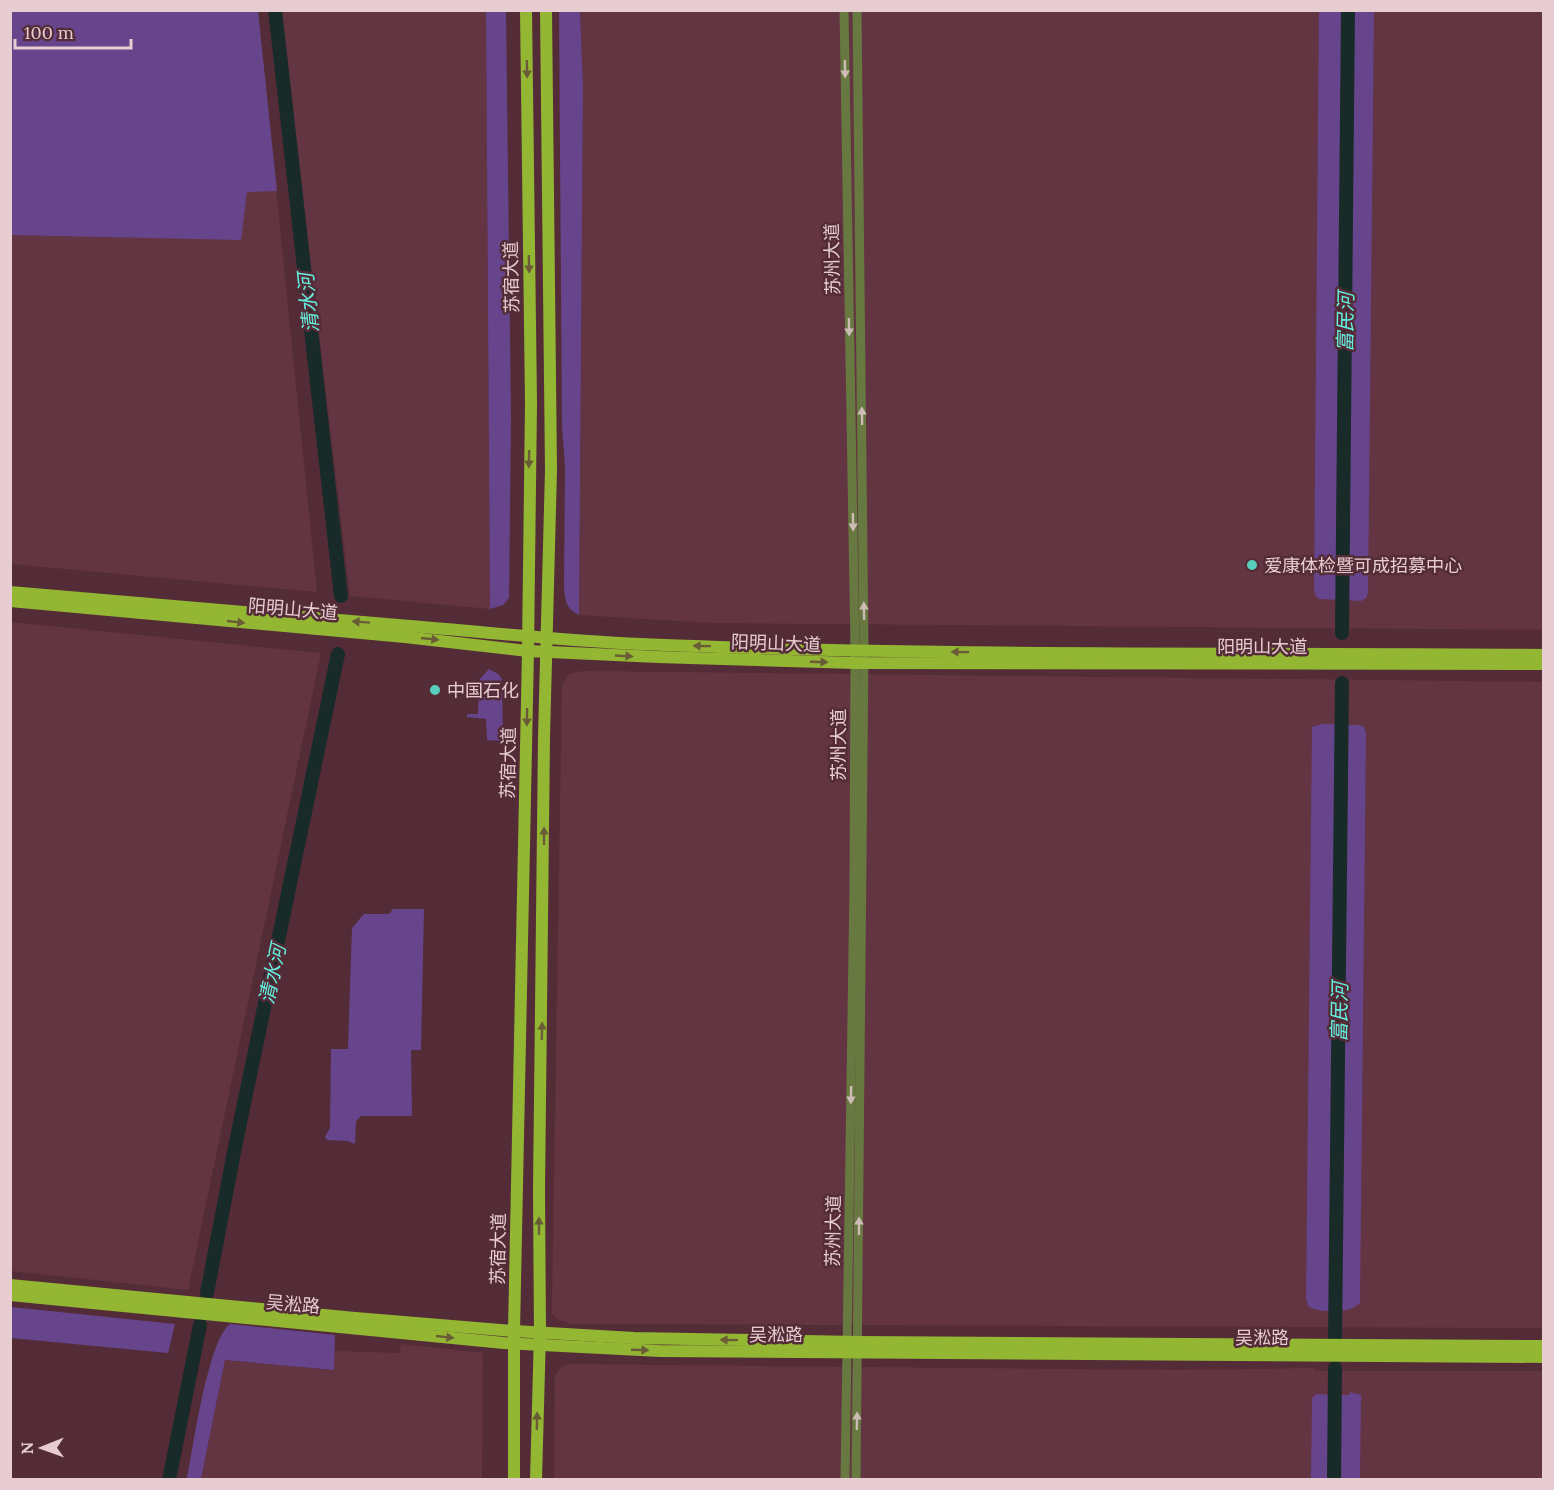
<svg xmlns="http://www.w3.org/2000/svg" width="1554" height="1490" viewBox="0 0 1554 1490" font-family="Lora,'Noto Sans SC',serif">
	<rect width="100%" height="100%" fill="#542c37"/>
	<g fill="#633441">
		<path d="M 10,11 L 258,11 L 317,592 L 11,564 Z"/>
		<path d="M 281,11 L 486,11 L 490,609 L 350,596 Z"/>
		<path d="M 580,11 L 1543,11 L 1543,630 L 711,623 L 579,615 L 583,86 Z"/>
		<path d="M 11,622 L 321,653 L 188,1290 L 11,1271 Z"/>
		<path d="M 583,671 L 1543,682 L 1543,1328 L 571,1324 L 557,1319 L 552,1313 L 552,1303 L 562,686 L 569,674 Z"/>
		<path d="M 401,1344 L 483,1353 L 482,1479 L 201,1480 L 225,1360 L 334,1370 L 334,1351 L 399,1353 Z"/>
		<path d="M 568,1364 L 1180,1370 L 1315,1368 L 1315,1371 L 1543,1371 L 1543,1479 L 554,1480 L 555,1376 L 561,1367 Z"/>
	</g>
	<g fill="#66458c">
		<path d="M 11,10 L 258,11 L 277,191 L 247,192 L 241,240 L 11,235 Z"/>
		<path d="M 486,11 L 506,11 L 511,418 L 509,598 L 503,605 L 490,609 Z"/>
		<path d="M 559,11 L 580,11 L 583,86 L 579,615 C 566,609 565,600 564,587 L 565,468 L 562,425 Z"/>
		<path d="M 1319,11 L 1374,11 L 1368,593 L 1366,598 L 1361,601 L 1319,599 L 1315,595 L 1314,587 Z"/>
		<path d="M 489,669 L 498,674 L 502,679 L 503,741 L 487,740 L 486,719 L 467,717 L 467,714 L 478,714 L 479,691 L 470,690 Z"/>
		<path d="M 1323,724 L 1359,725 L 1364,727 L 1366,733 L 1360,1303 C 1350,1314 1322,1313 1309,1307 L 1306,1300 L 1312,727 Z"/>
		<path d="M 393,909 L 424,909 L 421,1050 L 411,1050 L 412,1116 L 361,1116 L 356,1121 L 355,1144 L 347,1141 L 327,1140 L 325,1137 L 330,1128 L 331,1049 L 348,1049 L 352,928 L 364,914 L 389,914 Z"/>
		<path d="M 11,1307 L 175,1324 L 168,1353 L 11,1338 Z"/>
		<path d="M 230,1324 L 335,1335 L 334,1370 L 225,1360 L 201,1479 L 187,1479 C 193,1448 208,1340 230,1324 Z"/>
		<path d="M 1350,1392 L 1361,1395 L 1360,1479 L 1311,1479 L 1312,1398 L 1316,1394 L 1350,1395 Z"/>
	</g>
	<g fill="none" stroke-linecap="round" stroke-linejoin="round">
		<g stroke="#182b28" stroke-width="14">
			<path d="M 275,10 L 341,596"/>
			<path d="M 1342,633 L 1348,10"/>
			<path d="M 207,1293 L 236,1142 L 338,654"/>
			<path d="M 1335,1341 L 1342,683"/>
			<path d="M 169,1480 L 200,1325"/>
			<path d="M 1334,1480 L 1335,1368"/>
		</g>
		<g stroke="#677940" stroke-width="9">
			<path d="M 844,10 L 855,649 L 854,886 L 845,1480"/>
			<path d="M 856,1480 L 864,650 L 857,10"/>
		</g>
		<g stroke="#93b633" stroke-width="12">
			<path d="M 10,592 C 144,603 277,615 410,626 C 487,632 564,641 641,644 C 942,657 1243,652 1544,655"/>
			<path d="M 10,601 L 405,637 L 528,651 L 658,657 L 855,663 L 1544,664"/>
			<path d="M 10,1285 L 355,1318 L 514,1331 L 634,1338 L 858,1342 L 1544,1346"/>
			<path d="M 10,1295 L 504,1343 L 660,1351 L 1544,1357"/>
			<path d="M 514,1480 L 514,1331 L 528,651 L 531,403 L 526,10"/>
			<path d="M 536,1480 L 540,1333 L 539,1190 L 544,737 L 551,470 L 546,10"/>
		</g>
	</g>
	<defs><path id="oneway-solid" d="M-6-.8H1V-3.2L6.5 0L1 3.2V.8H-6Z" transform="scale(1.5)"/></defs>
	<g fill="#6a5c36">
		<use href="#oneway-solid" transform="translate(527 69) rotate(89)"/>
		<use href="#oneway-solid" transform="translate(529 264) rotate(89)"/>
		<use href="#oneway-solid" transform="translate(529 459) rotate(91)"/>
		<use href="#oneway-solid" transform="translate(236 622) rotate(6)"/>
		<use href="#oneway-solid" transform="translate(361 622) rotate(-176)"/>
		<use href="#oneway-solid" transform="translate(430 639) rotate(6)"/>
		<use href="#oneway-solid" transform="translate(702 646) rotate(-179)"/>
		<use href="#oneway-solid" transform="translate(960 652) rotate(-179)"/>
		<use href="#oneway-solid" transform="translate(624 656) rotate(3)"/>
		<use href="#oneway-solid" transform="translate(819 662) rotate(2)"/>
		<use href="#oneway-solid" transform="translate(527 717) rotate(91)"/>
		<use href="#oneway-solid" transform="translate(544 836) rotate(-90)"/>
		<use href="#oneway-solid" transform="translate(542 1031) rotate(-89)"/>
		<use href="#oneway-solid" transform="translate(539 1226) rotate(-90)"/>
		<use href="#oneway-solid" transform="translate(445 1337) rotate(6)"/>
		<use href="#oneway-solid" transform="translate(729 1340) rotate(-179)"/>
		<use href="#oneway-solid" transform="translate(640 1350) rotate(2)"/>
		<use href="#oneway-solid" transform="translate(537 1421) rotate(-89)"/>
	</g>
	<g fill="#cdbcb5">
		<use href="#oneway-solid" transform="translate(845 69) rotate(89)"/>
		<use href="#oneway-solid" transform="translate(849 327) rotate(89)"/>
		<use href="#oneway-solid" transform="translate(862 416) rotate(-91)"/>
		<use href="#oneway-solid" transform="translate(853 522) rotate(89)"/>
		<use href="#oneway-solid" transform="translate(864 611) rotate(-91)"/>
		<use href="#oneway-solid" transform="translate(851 1095) rotate(91)"/>
		<use href="#oneway-solid" transform="translate(859 1226) rotate(-90)"/>
		<use href="#oneway-solid" transform="translate(857 1421) rotate(-89)"/>
	</g>
	<g fill="#59cebe" stroke="#542c37" stroke-width="2">
		<circle cx="1252" cy="565" r="6"/>
		<circle cx="435" cy="690" r="6"/>
	</g>
	<g text-anchor="middle" dominant-baseline="central" stroke-width="5" stroke-linejoin="round" paint-order="stroke">
		<g font-size="18" fill="#e7cdd2" stroke="#542c37">
			<text transform="translate(832 259) rotate(-91)">苏州大道</text>
			<text transform="translate(511 277) rotate(-91)">苏宿大道</text>
			<text transform="translate(293 609) rotate(5)">阳明山大道</text>
			<text transform="translate(776 643) rotate(2)">阳明山大道</text>
			<text x="1262" y="646">阳明山大道</text>
			<text transform="translate(838 745) rotate(-90)">苏州大道</text>
			<text transform="translate(508 763) rotate(-89)">苏宿大道</text>
			<text transform="translate(833 1231) rotate(-89)">苏州大道</text>
			<text transform="translate(498 1249) rotate(-89)">苏宿大道</text>
			<text transform="translate(293 1304) rotate(5)">吴淞路</text>
			<text x="776" y="1334">吴淞路</text>
			<text x="1262" y="1337">吴淞路</text>
		</g>
		<g font-size="18" fill="#e7cdd2" stroke="#542c37" text-anchor="start">
			<text x="1264" y="565">爱康体检暨可成招募中心</text>
			<text x="447" y="690">中国石化</text>
		</g>
		<g font-size="20" font-style="italic" fill="#63f1df" stroke="#542c37">
			<text transform="translate(308 303) rotate(-96)">清水河</text>
			<text transform="translate(1345 322) rotate(-89)">富民河</text>
			<text transform="translate(272 974) rotate(-78)">清水河</text>
			<text transform="translate(1339 1012) rotate(-89)">富民河</text>
		</g>
	</g>
	<rect width="1554" height="1490" fill="none" stroke="#e7cdd2" stroke-width="24"/>
	<g transform="translate(42 1448) rotate(269)" stroke="#542c37" stroke-width="4.5" paint-order="stroke">
	<path d="M0-4.5L10 22L0 15L-10 22Z" fill="#e7cdd2"/>
	<text y="-9" font-size="16" font-weight="bold" text-anchor="middle" fill="#e7cdd2">N</text>
	</g>
	<path d="M15 39v9h116v-9" fill="none" stroke="#e7cdd2" stroke-width="3"/>
	<text x="24" y="39" font-size="18" fill="#e7cdd2" stroke="#542c37" stroke-width="4.5" paint-order="stroke">100 m</text>
</svg>
